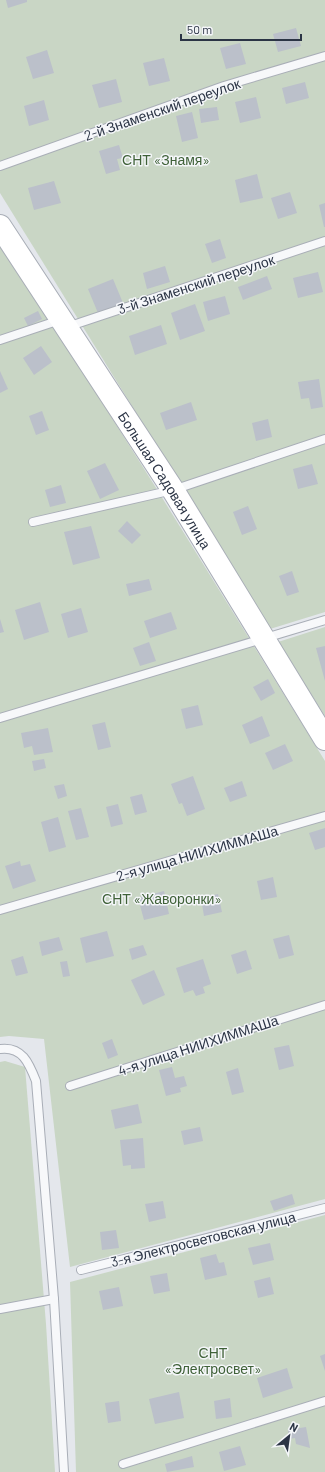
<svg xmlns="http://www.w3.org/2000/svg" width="325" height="1472" viewBox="0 0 325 1472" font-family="Barlow,sans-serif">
	<rect width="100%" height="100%" fill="#e4e7ec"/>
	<g fill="#c9d6c5">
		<path d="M 0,0 L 325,0 L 325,612 L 270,629 L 0,193 Z"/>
		<path d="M 0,246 L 43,309 L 153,483 L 325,761 L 325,1199 L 70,1267 L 44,1039 L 9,1036 L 0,1037 Z"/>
		<path d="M 325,627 L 325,716 L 278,642 Z"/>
		<path d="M 5,1061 L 25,1067 L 46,1324 L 55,1472 L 0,1472 L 0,1062 Z"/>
		<path d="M 325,1215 L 325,1472 L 76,1472 L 70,1282 Z"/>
	</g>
	<g fill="#bbc0ca">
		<path d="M 6,0 L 27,0 L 27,2 L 8,8 Z"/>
		<path d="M 296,28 L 301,46 L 278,52 L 273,34 Z"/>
		<path d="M 240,43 L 246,64 L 226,69 L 220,48 Z"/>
		<path d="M 47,50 L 54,73 L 33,79 L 26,57 Z"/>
		<path d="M 164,58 L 170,81 L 149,86 L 143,63 Z"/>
		<path d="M 116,79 L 122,102 L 99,108 L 92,85 Z"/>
		<path d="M 305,82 L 309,98 L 286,104 L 282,88 Z"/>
		<path d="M 256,97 L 261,118 L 240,123 L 235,102 Z"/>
		<path d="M 44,100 L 49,120 L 29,126 L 24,106 Z"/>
		<path d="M 217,107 L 219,120 L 201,123 L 199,109 Z"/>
		<path d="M 192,112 L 198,138 L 182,142 L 176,116 Z"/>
		<path d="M 119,145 L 123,158 L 117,159 L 120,170 L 106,174 L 99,151 Z"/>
		<path d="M 257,174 L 263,198 L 240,203 L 235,180 Z"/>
		<path d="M 54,181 L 61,203 L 34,210 L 28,188 Z"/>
		<path d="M 290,192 L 297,213 L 278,219 L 271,198 Z"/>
		<path d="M 325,203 L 325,227 L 324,227 L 319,205 Z"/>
		<path d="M 220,239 L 226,258 L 212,263 L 205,244 Z"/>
		<path d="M 165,266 L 170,282 L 147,289 L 143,273 Z"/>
		<path d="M 318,272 L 323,292 L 298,298 L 293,278 Z"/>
		<path d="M 267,276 L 272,289 L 243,300 L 238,287 Z"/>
		<path d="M 113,279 L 123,303 L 98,313 L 88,289 Z"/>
		<path d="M 225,296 L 230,314 L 208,321 L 203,302 Z"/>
		<path d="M 195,304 L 205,331 L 180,340 L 171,313 Z"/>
		<path d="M 38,311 L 42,319 L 28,326 L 24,318 Z"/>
		<path d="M 161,325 L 167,344 L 135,355 L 129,336 Z"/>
		<path d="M 41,346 L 52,362 L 34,375 L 23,358 Z"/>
		<path d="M 0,371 L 8,389 L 0,393 Z"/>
		<path d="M 319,379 L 323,407 L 311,409 L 309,398 L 301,399 L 298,382 Z"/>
		<path d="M 191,402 L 197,420 L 166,430 L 160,413 Z"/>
		<path d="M 42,411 L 49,430 L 36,435 L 29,416 Z"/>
		<path d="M 268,419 L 272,437 L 256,441 L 252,423 Z"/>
		<path d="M 105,463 L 119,490 L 100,499 L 87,471 Z"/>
		<path d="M 312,464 L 318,484 L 298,489 L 293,469 Z"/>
		<path d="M 61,485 L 66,503 L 50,507 L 45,490 Z"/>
		<path d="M 248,506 L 257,529 L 242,535 L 233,512 Z"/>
		<path d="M 127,521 L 141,535 L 132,544 L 118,531 Z"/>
		<path d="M 91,526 L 100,558 L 73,565 L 64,532 Z"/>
		<path d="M 292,571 L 299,592 L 287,596 L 279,576 Z"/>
		<path d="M 149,579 L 152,590 L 129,596 L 126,584 Z"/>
		<path d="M 40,602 L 49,632 L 24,640 L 15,610 Z"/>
		<path d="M 81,608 L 88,632 L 68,638 L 61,614 Z"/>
		<path d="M 171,612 L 177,629 L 150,638 L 144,621 Z"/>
		<path d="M 0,619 L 4,632 L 0,633 Z"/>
		<path d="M 149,642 L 156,661 L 140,666 L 133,648 Z"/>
		<path d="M 325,646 L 325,681 L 316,648 Z"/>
		<path d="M 268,679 L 275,693 L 261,701 L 253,687 Z"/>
		<path d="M 198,705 L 203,725 L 186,729 L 181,709 Z"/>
		<path d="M 262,716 L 270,736 L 250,744 L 242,725 Z"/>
		<path d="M 105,722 L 111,747 L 98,750 L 92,725 Z"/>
		<path d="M 48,728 L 53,752 L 34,755 L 32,746 L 24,748 L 21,733 Z"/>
		<path d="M 285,744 L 293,761 L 273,770 L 265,753 Z"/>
		<path d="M 44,759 L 46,768 L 34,771 L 32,761 Z"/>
		<path d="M 193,776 L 205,809 L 187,816 L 182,803 L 179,804 L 171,784 Z"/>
		<path d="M 242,781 L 247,796 L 230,802 L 224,788 Z"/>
		<path d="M 64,784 L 67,796 L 58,799 L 54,786 Z"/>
		<path d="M 142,794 L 147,812 L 135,815 L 130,797 Z"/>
		<path d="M 118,804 L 123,824 L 111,827 L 106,807 Z"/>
		<path d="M 81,808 L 89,837 L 76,840 L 68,811 Z"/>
		<path d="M 58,817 L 66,847 L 49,852 L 41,822 Z"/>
		<path d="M 325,828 L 325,847 L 315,850 L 309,833 Z"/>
		<path d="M 20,861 L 21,866 L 30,864 L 36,881 L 13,889 L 5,866 Z"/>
		<path d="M 273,877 L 277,897 L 261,900 L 257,881 Z"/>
		<path d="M 164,891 L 169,914 L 144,920 L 138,898 Z"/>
		<path d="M 218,894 L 222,912 L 204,916 L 201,898 Z"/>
		<path d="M 107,931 L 114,956 L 86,963 L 80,938 Z"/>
		<path d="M 289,935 L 294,955 L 279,959 L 273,939 Z"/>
		<path d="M 59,937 L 63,950 L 42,956 L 39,942 Z"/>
		<path d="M 143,945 L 147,955 L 132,960 L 129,949 Z"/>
		<path d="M 246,950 L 252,969 L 237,974 L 231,955 Z"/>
		<path d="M 23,956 L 28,973 L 16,976 L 11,960 Z"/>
		<path d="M 203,959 L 211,984 L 203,987 L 205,993 L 196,996 L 193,990 L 184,993 L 176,968 Z"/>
		<path d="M 67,961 L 70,976 L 63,977 L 60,962 Z"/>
		<path d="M 154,970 L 165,995 L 143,1005 L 131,980 Z"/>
		<path d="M 112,1039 L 118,1055 L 108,1059 L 102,1043 Z"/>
		<path d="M 289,1045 L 294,1066 L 279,1070 L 274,1048 Z"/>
		<path d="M 172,1067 L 175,1078 L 184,1076 L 187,1086 L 180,1088 L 181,1092 L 166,1096 L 159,1070 Z"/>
		<path d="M 238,1068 L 244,1092 L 232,1095 L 226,1072 Z"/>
		<path d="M 138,1104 L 142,1123 L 115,1129 L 111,1110 Z"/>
		<path d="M 200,1127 L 203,1141 L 184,1145 L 181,1131 Z"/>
		<path d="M 143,1138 L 145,1168 L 131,1169 L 131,1165 L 123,1166 L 120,1140 Z"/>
		<path d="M 292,1194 L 295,1204 L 274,1211 L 270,1201 Z"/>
		<path d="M 163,1201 L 166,1218 L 149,1222 L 145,1204 Z"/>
		<path d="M 116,1230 L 119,1248 L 102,1250 L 100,1232 Z"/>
		<path d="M 270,1243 L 274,1260 L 253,1265 L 248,1248 Z"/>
		<path d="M 216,1254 L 219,1263 L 224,1262 L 227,1275 L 205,1280 L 200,1258 Z"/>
		<path d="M 167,1273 L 170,1291 L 154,1294 L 150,1276 Z"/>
		<path d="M 270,1277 L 274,1294 L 258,1298 L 254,1281 Z"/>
		<path d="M 119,1287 L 123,1306 L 103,1310 L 99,1291 Z"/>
		<path d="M 325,1354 L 325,1371 L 320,1356 Z"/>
		<path d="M 287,1368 L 293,1388 L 263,1398 L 257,1378 Z"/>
		<path d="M 179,1392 L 184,1418 L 155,1424 L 149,1399 Z"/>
		<path d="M 230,1398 L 232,1417 L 216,1419 L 214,1401 Z"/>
		<path d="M 119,1401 L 121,1421 L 108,1423 L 105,1403 Z"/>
		<path d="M 306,1427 L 310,1448 L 296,1444 L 295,1438 L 289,1439 L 288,1430 Z"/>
		<path d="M 240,1446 L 246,1465 L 224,1471 L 219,1452 Z"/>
		<path d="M 192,1456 L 194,1467 L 167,1472 L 165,1464 Z"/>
	</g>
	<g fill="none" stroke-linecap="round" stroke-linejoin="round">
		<g stroke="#a9aeb7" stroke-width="10">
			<g id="lane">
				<path d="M 0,166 L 224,86 L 325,56"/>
				<path d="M 67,327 L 325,241"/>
				<path d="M 0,340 L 60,320"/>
				<path d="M 33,522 L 173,490 L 325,439"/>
				<path d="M 0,718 L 325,620"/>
				<path d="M 0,910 L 325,816"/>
				<path d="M 0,1049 C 22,1046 29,1063 36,1081 L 54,1299 L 64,1472"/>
				<path d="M 70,1086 L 325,1005"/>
				<path d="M 81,1270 L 325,1208"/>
				<path d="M 0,1309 L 54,1299"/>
				<path d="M 123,1464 L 325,1401"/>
			</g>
		</g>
		<g stroke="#a9aeb7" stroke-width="24">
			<g id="secondary">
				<path id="s1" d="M 0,226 L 173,490 L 325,739"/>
			</g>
		</g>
		<use href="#lane" stroke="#f7f8fa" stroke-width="8"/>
		<use href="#secondary" stroke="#fff" stroke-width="22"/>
	</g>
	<g text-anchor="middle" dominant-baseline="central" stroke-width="3" stroke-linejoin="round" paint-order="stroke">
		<g font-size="14" fill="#2b3445" stroke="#f4f6f9">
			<text transform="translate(162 109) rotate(-19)">2-й Знаменский переулок</text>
			<text transform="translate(196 284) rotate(-18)">3-й Знаменский переулок</text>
			<text stroke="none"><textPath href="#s1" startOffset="303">Большая Садовая улица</textPath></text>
			<text transform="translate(197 853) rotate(-16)">2-я улица НИИХИММАШа</text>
			<text transform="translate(198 1045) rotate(-18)">4-я улица НИИХИММАШа</text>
			<text transform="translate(203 1239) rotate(-14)">3-я Электросветовская улица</text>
		</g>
		<g font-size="14" fill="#3f6138" stroke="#f4f6f9">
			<text x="166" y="159">СНТ «Знамя»</text>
			<text x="162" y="898">СНТ «Жаворонки»</text>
			<text x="213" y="1352">СНТ<tspan x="213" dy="16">«Электросвет»</tspan></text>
		</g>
	</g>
	<g transform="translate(289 1436) rotate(29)" stroke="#f4f6f9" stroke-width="3" paint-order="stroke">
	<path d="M0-3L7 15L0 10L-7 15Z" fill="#2b3445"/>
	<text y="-6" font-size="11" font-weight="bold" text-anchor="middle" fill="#2b3445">N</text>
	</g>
	<path d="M181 34v6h120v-6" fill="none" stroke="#2b3445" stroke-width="2"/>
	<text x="187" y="34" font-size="12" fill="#2b3445" stroke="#f4f6f9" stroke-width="3" paint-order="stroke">50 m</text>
</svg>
